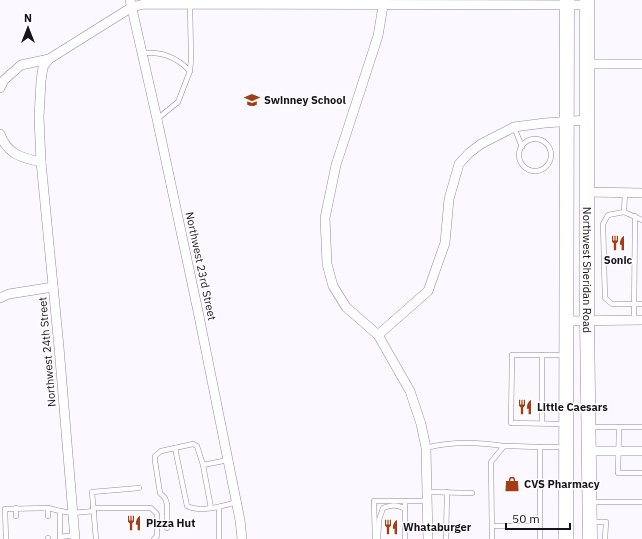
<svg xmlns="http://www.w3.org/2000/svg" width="642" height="539" viewBox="0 0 642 539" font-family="'IBM Plex Sans',sans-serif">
	<rect width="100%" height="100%" fill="#fcf8ff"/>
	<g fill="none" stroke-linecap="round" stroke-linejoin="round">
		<g stroke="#9788a5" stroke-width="5.5">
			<g id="lane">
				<path d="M 142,53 C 162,52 175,56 190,71 L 178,102 L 157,119"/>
				<path d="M 190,71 L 191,59 L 190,3"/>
				<path d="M 514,127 L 522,147"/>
				<circle cx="535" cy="155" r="16"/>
				<path d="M 624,212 L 625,193"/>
				<path d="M 642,220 L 624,212 L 608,215 L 603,224 L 605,298 L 612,304 L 642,304"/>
				<path d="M 634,320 L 635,216"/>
				<path d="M 564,355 L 512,355 L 511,423 L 564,424"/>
				<path d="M 542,423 L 542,355"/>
				<path d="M 591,427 L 642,427"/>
				<path d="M 619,427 L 618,473 L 642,473"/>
				<path d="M 175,448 L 187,506 C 201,513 223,506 237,502"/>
				<path d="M 426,448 C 452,441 477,442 504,446"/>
				<path d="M 203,465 L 228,460"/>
				<path d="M 427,492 L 472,493"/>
				<path d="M 405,501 L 428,501"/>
				<path d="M 592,502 L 642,502"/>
				<path d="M 16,508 L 16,516"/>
				<path d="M 48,508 L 48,516"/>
				<path d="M 93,508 L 151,508 L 157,514 L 157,536 L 154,539"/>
				<path d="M 60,511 L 73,513 L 94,511"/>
				<path d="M 591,522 L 606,522 L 605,539"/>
				<path d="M 492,526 L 540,526"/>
				<path d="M 167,528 L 167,504 L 165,498 L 160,493 L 155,461 L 155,456 L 161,451 L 193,444 L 197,446 L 203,465 L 211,508"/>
				<path d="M 60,537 L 75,535"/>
				<path d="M 48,538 L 48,539"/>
				<path d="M 6,539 L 5,509 L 48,508 L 60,511 L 60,539"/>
				<path d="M 96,539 L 92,492 L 139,488"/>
				<path d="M 219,539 L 219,507"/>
				<path d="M 375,539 L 374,501 L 405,501 L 405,539"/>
				<path d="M 378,539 L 379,520 L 383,508 C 391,505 397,504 405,509"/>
				<path d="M 446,539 L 447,492"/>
				<path d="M 492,539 L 491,462 L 504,446 L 540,447"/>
				<path d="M 540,539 L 540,447 L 564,447"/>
			</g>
		</g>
		<g stroke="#9788a5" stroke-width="10">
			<g id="street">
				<path d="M 130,0 L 157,119 L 199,316 L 240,520 L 242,539"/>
				<path d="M 384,0 L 378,36 L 336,165 L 325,218 L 327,264 L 333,286 L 346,307 L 378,335 L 410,391 L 421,424 L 426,448 L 428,539"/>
				<path d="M 49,59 L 43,67 L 41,81 L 39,117 L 41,162 L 59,347 L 75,539"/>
				<path d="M 587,64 L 642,64"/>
				<path d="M 0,88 L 4,80 L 21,65 L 49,59 L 132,7 L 144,4 L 587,5"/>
				<path d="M 0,134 C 7,154 22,158 41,162"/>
				<path d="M 587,192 L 642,193"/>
				<path d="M 0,298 L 9,294 L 53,287"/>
				<path d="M 565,321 L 642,320"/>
				<path d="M 378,335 L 428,291 L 445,243 L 449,199 L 459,164 L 469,153 L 481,144 L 514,127 L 545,123 L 587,120"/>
				<path d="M 590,451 L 642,451"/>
			</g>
		</g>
		<g stroke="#9788a5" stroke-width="15">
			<g id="primary">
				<path id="s1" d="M 587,0 L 587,321 L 590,539"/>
				<path d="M 566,539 L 567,0"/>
			</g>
		</g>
		<use href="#lane" stroke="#fff" stroke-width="4.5"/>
		<use href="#street" stroke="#fff" stroke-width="9"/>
		<use href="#primary" stroke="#fff" stroke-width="14"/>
	</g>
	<defs>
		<g id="school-bare" transform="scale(1.2)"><path d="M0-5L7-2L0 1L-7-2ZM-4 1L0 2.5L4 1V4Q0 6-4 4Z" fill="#a33d16" stroke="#fff" stroke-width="2.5" paint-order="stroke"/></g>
		<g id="restaurant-bare" transform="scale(1.2)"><path d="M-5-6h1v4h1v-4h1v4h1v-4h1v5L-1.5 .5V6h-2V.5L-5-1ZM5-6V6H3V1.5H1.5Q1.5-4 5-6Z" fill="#a33d16" stroke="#fff" stroke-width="2.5" paint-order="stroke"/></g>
		<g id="shop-bare" transform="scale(1.2)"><path d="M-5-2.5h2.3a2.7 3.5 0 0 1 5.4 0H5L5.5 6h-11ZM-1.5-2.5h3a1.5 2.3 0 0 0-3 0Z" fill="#a33d16" stroke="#fff" stroke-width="2.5" paint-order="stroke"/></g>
	</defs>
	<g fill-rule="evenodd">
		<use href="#school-bare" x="252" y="100"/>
		<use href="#restaurant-bare" x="618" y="243"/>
		<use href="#restaurant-bare" x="525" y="407"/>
		<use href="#shop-bare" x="512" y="484"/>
		<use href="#restaurant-bare" x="134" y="523"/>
		<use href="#restaurant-bare" x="391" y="527"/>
	</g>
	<g text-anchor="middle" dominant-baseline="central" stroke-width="3" stroke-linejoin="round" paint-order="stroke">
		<g font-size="11" font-weight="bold" fill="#17121c" stroke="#fff" text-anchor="start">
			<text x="264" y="100">Swinney School</text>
			<text x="618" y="260" text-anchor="middle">Sonic</text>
			<text x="537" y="407">Little Caesars</text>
			<text x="524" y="484">CVS Pharmacy</text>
			<text x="146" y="523">Pizza Hut</text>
			<text x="403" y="527">Whataburger</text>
		</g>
		<g font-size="11" fill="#17121c" stroke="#fff">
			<text transform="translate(201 266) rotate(78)">Northwest 23rd Street</text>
			<text stroke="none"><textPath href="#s1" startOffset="270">Northwest Sheridan Road</textPath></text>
			<text transform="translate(47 352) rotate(-95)">Northwest 24th Street</text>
		</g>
	</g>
	<g transform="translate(28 28)" stroke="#ffffff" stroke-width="3" paint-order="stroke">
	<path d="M0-3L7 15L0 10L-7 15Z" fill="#17121c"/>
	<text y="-6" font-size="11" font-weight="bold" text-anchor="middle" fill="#17121c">N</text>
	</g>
	<path d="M506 523v6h64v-6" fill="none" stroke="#17121c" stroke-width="2"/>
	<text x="512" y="523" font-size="12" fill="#17121c" stroke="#ffffff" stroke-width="3" paint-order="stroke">50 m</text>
</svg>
